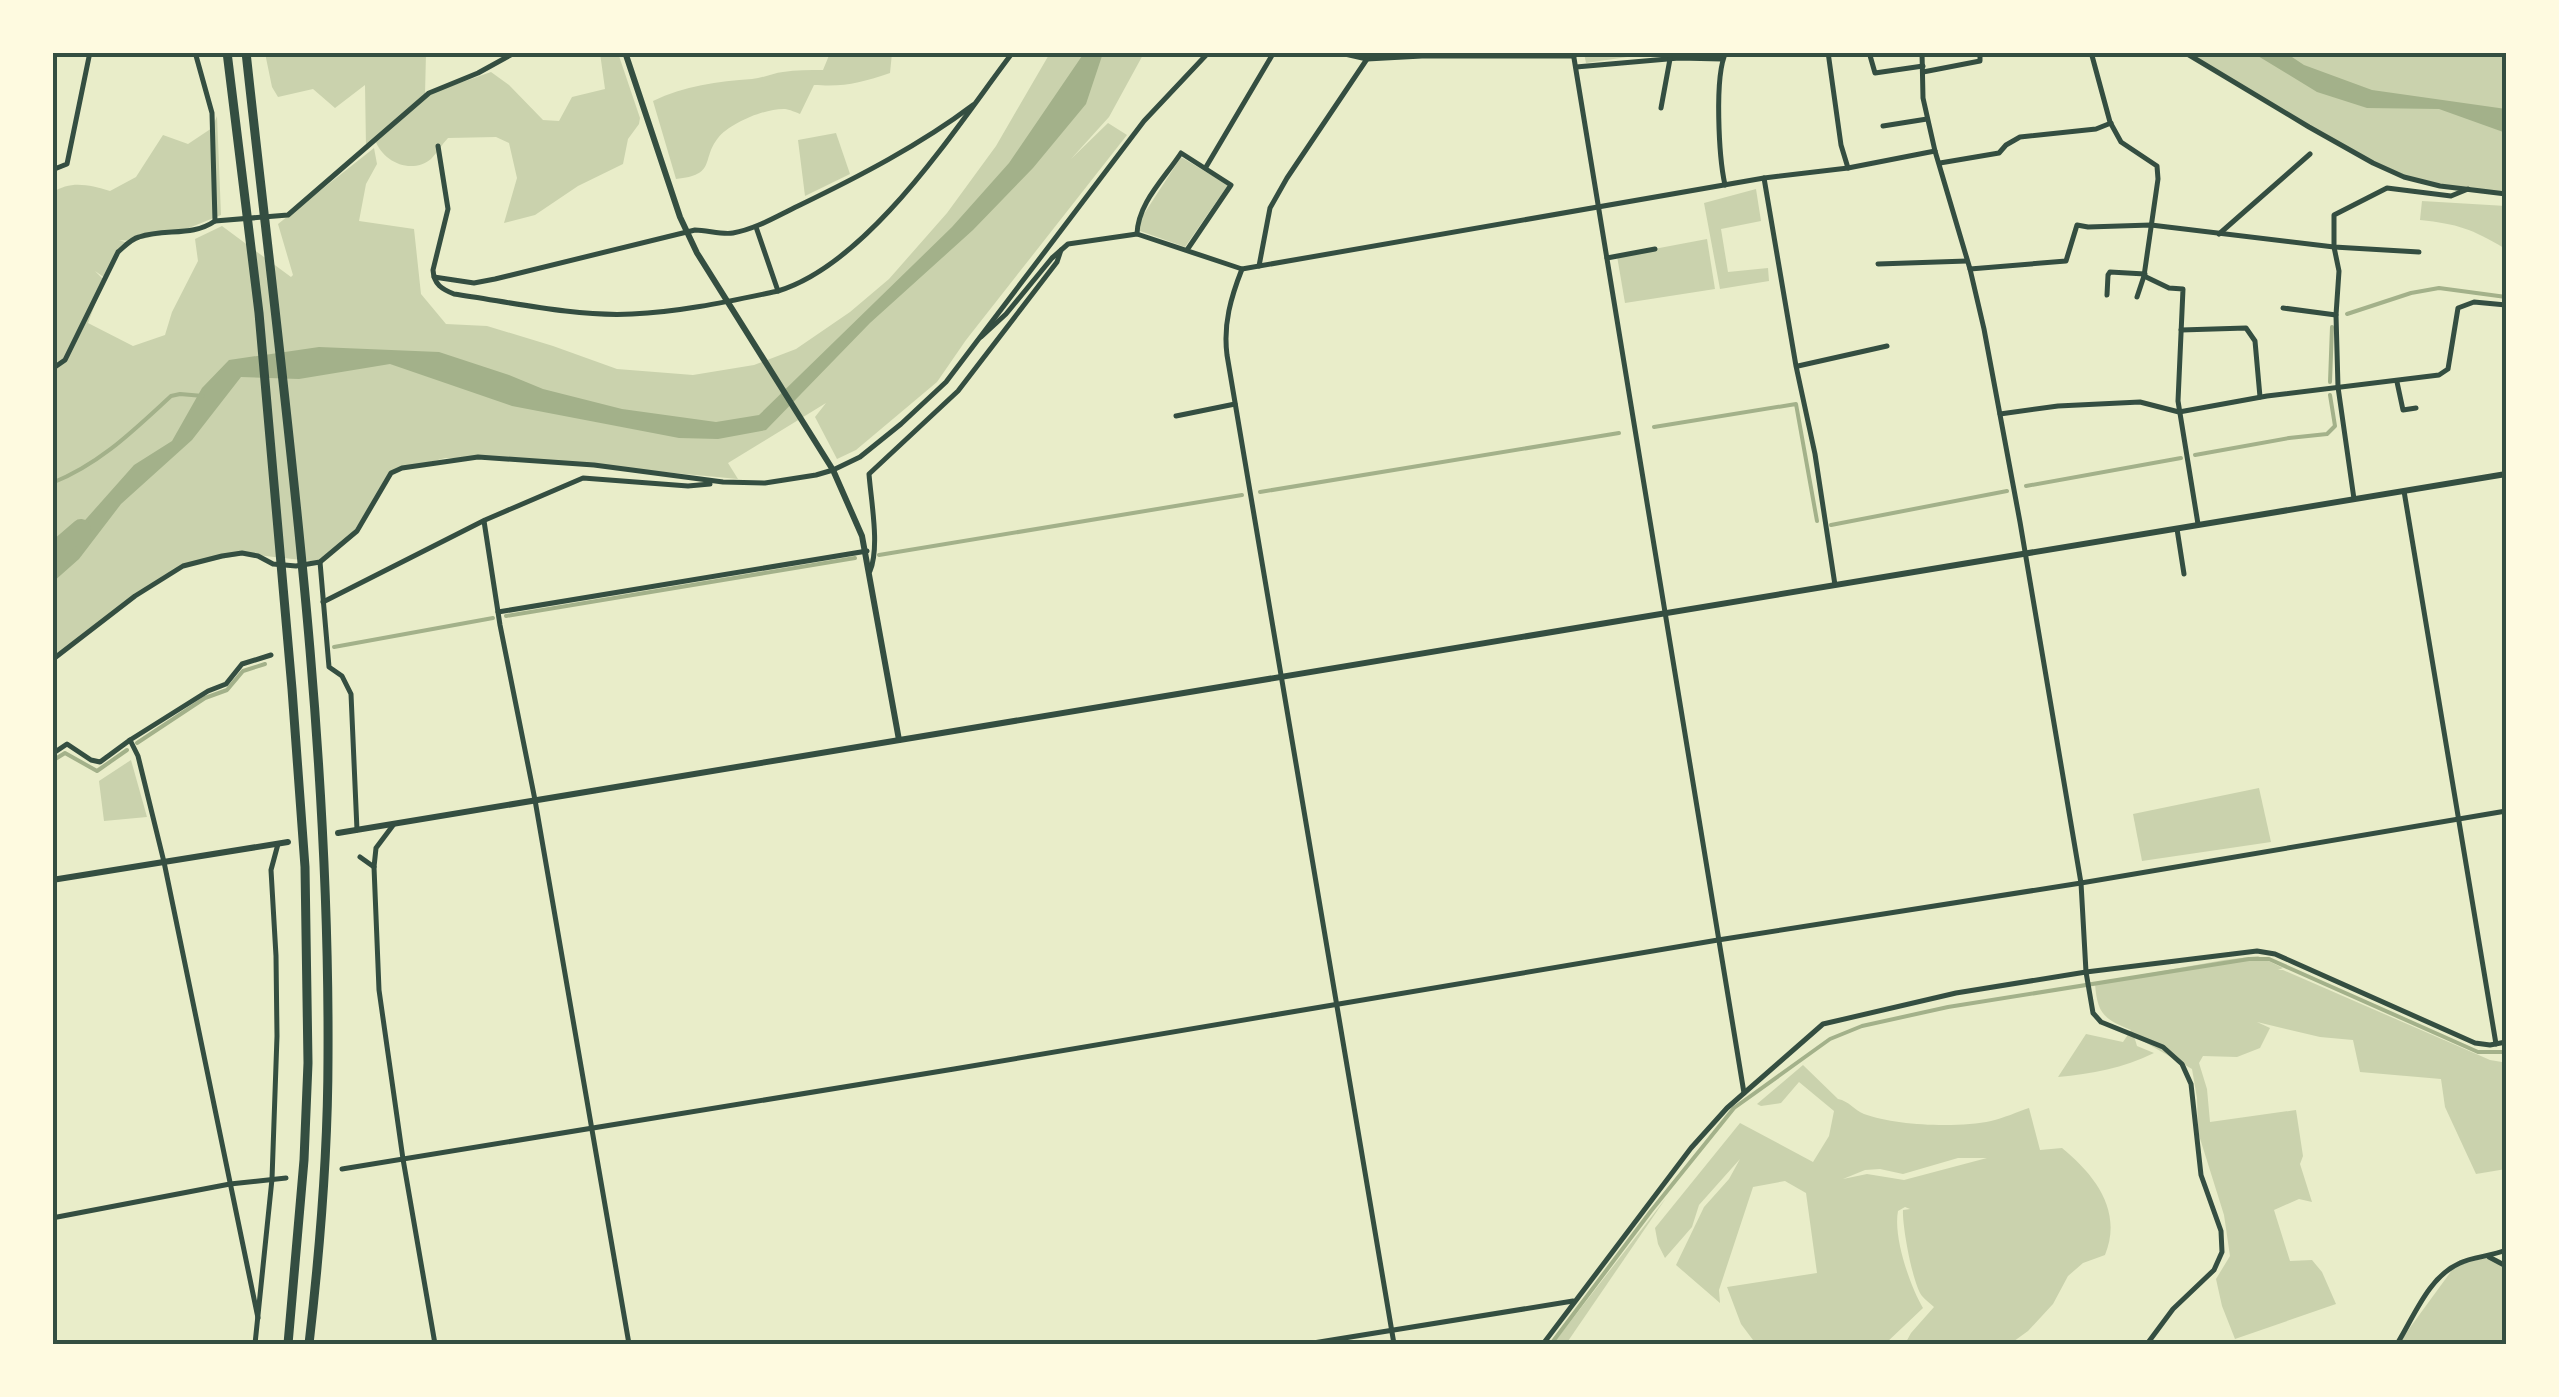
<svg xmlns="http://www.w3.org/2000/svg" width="2559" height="1397" viewBox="0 0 2559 1397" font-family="'Public Sans',sans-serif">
	<rect width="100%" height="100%" fill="#e9edc9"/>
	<g fill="#cad2ad" fill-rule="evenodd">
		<path d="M 301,52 L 426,53 L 425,95 L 491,72 L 509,85 L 543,120 L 559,121 L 572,97 L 605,89 L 600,53 L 618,53 L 640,118 L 639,124 L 628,139 L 623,164 L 578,186 L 535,215 L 504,223 L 517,178 L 509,143 L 496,137 L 448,138 C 442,144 437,153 431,159 C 411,175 383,162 375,140 L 366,147 L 365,85 L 335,108 L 313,89 L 278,97 L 272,87 L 265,53 L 294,53 L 299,55 Z"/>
		<path d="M 830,53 L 892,53 L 890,73 C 860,83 846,87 814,85 L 800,114 C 798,113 788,109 785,109 C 766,108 730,123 718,138 C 701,159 717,175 676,179 L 653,101 C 684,86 718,81 752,79 C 763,78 773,73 783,72 C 796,70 809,70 823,70 Z"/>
		<path d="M 1050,53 L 1144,53 L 1109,117 L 1071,159 L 1108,123 L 1127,135 L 966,340 L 937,382 L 856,450 L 837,459 L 815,417 L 826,403 L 728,463 L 738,479 L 515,458 L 445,458 L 391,473 L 350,537 L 320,562 L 248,554 L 183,566 L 119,609 L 53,660 L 52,193 C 71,180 89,185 110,191 L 136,177 L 163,135 L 188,144 L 212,128 L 217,116 L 221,215 L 179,232 L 130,241 L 119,240 L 128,243 L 118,252 L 105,278 L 95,271 L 104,280 L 88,323 L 133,346 L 165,335 L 172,312 L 198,261 L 195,239 L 222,226 L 291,277 L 293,275 L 278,224 L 374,148 L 377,164 L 366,184 L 359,221 L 414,229 L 421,294 L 446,324 L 487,326 L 553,346 L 617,369 L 693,375 L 754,365 L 796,349 L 850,312 L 889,279 L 947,213 L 996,146 Z"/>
		<path d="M 1584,53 L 1584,52 L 1655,53 L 1586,63 Z"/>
		<path d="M 2186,53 L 2506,53 L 2506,192 L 2475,190 L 2416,180 L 2359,155 Z"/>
		<path d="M 836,133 L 850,174 L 805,196 L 798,140 Z"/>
		<path d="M 1181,157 L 1228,185 L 1185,247 L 1140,231 L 1140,220 Z"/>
		<path d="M 1756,189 L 1761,221 L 1721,229 L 1728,272 L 1768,268 L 1769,281 L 1720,289 L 1704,203 Z"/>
		<path d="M 2422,201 L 2506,206 L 2506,247 L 2504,248 C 2472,229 2458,224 2420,220 Z"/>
		<path d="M 1707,239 L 1715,289 L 1625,303 L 1617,256 Z"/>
		<path d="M 131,760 L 147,817 L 104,821 L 99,781 Z"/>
		<path d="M 2259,788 L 2271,842 L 2142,861 L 2133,814 Z"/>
		<path d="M 2258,956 L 2283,968 L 2278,970 L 2283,970 L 2490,1060 L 2502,1062 L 2506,1057 L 2506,1169 L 2476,1174 L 2445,1107 L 2441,1079 L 2360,1072 L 2353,1040 L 2320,1037 L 2257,1022 L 2270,1028 L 2260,1048 L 2237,1057 L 2203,1056 L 2199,1063 L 2207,1089 L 2210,1122 L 2296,1110 L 2303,1156 L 2300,1164 L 2312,1202 L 2299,1199 L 2274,1210 L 2290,1261 L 2312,1260 L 2322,1272 L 2336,1304 L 2235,1339 L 2222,1306 L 2216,1279 L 2230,1256 L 2224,1215 L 2198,1132 L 2197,1098 L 2192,1069 L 2134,1036 L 2137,1046 L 2154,1053 C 2123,1068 2092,1074 2058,1077 L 2086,1034 L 2123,1042 L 2131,1030 C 2104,1019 2097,1014 2095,983 L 2224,960 Z"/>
		<path d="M 1803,1065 L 1838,1099 C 1849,1101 1854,1110 1864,1114 C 1896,1126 1959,1128 1991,1121 C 2004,1118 2017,1112 2029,1108 L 2040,1150 L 2062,1148 C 2095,1175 2123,1211 2105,1255 L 2083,1263 L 2068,1276 L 2053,1304 L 2028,1331 L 2010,1344 L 1905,1344 L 1911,1333 L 1934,1307 C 1930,1303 1925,1300 1922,1296 C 1913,1285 1902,1226 1903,1210 L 1910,1209 L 1905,1207 L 1898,1211 C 1893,1237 1910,1286 1923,1308 L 1885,1344 L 1756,1344 L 1741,1324 L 1727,1287 L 1817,1273 L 1806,1193 L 1785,1181 L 1753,1187 L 1719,1290 L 1720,1303 L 1676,1265 L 1704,1207 L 1729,1179 L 1740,1159 L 1699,1205 L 1692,1227 L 1665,1258 L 1658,1244 L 1655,1228 L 1740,1123 L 1813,1162 L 1829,1136 L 1834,1111 L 1799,1082 L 1781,1103 L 1761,1106 L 1757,1104 ZM 1958,1158 L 1987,1158 L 1904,1180 L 1867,1174 L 1843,1179 L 1865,1170 L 1880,1169 L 1903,1174 Z"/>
		<path d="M 1666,1198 L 1566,1344 L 1553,1344 Z"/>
		<path d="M 2489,1257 L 2506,1266 L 2506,1344 L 2398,1344 L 2455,1266 Z"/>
	</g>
	<g fill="#a3b18a">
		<path d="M 1084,53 L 1103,53 L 1086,104 L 1033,168 L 973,230 L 870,323 L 766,430 L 718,439 L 679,438 L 512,406 L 390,364 L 299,379 L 241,377 L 192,440 L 121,504 L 79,559 L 53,582 L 52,559 L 63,545 L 134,465 L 172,441 L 202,388 L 229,360 L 319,347 L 439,352 L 509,375 L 543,389 L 622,409 L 716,422 L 759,415 L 952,227 L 1009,163 Z"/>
		<path d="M 2253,53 L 2286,53 L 2304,65 L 2372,90 L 2506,109 L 2506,133 L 2439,109 L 2367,108 L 2317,92 Z"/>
	</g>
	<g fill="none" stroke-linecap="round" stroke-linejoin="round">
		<g stroke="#a3b18a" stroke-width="4">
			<path d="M 2347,314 L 2411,293 L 2439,288 L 2506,297"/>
			<path d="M 2330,382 L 2332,327"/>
			<path d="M 1654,427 L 1796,404 L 1817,521"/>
			<path d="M 2195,455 L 2289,438 L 2327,434 L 2335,426 L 2330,395"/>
			<path d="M 52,483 C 100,464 134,430 171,396 L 180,394 L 203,396"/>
			<path d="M 2026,486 L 2181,458"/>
			<path d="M 1260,492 L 1619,433"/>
			<path d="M 1831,525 L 2007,491"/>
			<path d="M 879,555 L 1242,495"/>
			<path d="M 506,616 L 855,558"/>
			<path d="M 334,647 L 493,618"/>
			<path d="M 137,743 L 205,698 L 227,690 L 243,671 L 265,664"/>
			<path d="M 52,761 L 65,753 L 97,771 L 127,750"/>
			<path d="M 1551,1344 L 1651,1211 L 1734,1108 L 1830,1039 L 1862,1026 L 1948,1007 L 2249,959 L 2269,959 L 2478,1052 L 2506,1052"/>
		</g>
		<path stroke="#a3b18a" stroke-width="20" d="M 52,554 L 81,529"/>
		<g stroke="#344e41" stroke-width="5">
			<path d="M 1336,52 L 1367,59 L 1422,56 L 1574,56"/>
			<path d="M 1573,52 L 1744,1093"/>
			<path d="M 1828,52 L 1841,145 L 1848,168"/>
			<path d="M 1869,52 L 1875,73 L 1923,66"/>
			<path d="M 1922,52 L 1923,98 L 1935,151 L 1970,269 L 1984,329 L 2020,522 L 2081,883 L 2086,972 L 2093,1013 L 2101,1022 L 2163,1047 L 2182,1064 L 2191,1084 L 2201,1175 L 2221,1231 L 2222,1252 L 2214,1270 L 2173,1309 L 2147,1344"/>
			<path d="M 2091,52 L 2110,122 L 2121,142 L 2157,166 L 2158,179 L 2144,276 L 2169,288 L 2183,289 L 2178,401 L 2198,524"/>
			<path d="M 2184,52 L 2309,127 L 2373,163 L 2404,177 L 2440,186 L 2506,194"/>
			<path d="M 1576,67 L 1679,58 L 1722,59"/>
			<path d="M 1923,72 L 1980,61 L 1980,52"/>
			<path d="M 1661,108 L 1670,59"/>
			<path d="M 1883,126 L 1927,119"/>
			<path d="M 438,146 L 448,209 L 433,270 C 434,285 442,289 454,294 C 510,302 576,317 632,314 C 681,312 730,301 778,291 L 756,227"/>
			<path d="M 1940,163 L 1999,153 L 2006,145 L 2020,137 L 2096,129 L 2111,123"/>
			<path d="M 1206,167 L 1274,52"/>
			<path d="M 52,170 L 67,164 L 90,52"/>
			<path d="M 1764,178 L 1796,366 L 1815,454 L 1835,585"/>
			<path d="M 1725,185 C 1719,158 1714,76 1726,52"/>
			<path d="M 215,221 L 288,215 L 429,93 L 478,73 L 516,52"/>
			<path d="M 2219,234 L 2310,154"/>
			<path d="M 1187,250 L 1231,185 L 1181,153 C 1164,179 1138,203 1137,234 L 1242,269 L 1764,178 L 1848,168 L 1935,151"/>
			<path d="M 1607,258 L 1655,249"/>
			<path d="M 1878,264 L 1967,261"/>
			<path d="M 1259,266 L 1270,208 L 1287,178 L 1367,59"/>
			<path d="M 1242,269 C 1231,297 1223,324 1227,355 L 1394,1344"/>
			<path d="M 1970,269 L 2066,261 L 2077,225 L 2088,227 L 2151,225 L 2334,247 L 2419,252"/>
			<path d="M 434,277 L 474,283 L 495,279 L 695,230 C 707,230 722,235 733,233 C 756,229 777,216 798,206 C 858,177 920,145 973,105"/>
			<path d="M 778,291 C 870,263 956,127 1013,52"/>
			<path d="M 2107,295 L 2108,275 L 2110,272 L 2145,274"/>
			<path d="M 2137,297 L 2144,276"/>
			<path d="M 2283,308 L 2336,315"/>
			<path d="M 2181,330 L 2246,328 L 2255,341 L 2260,397"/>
			<path d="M 981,337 L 1006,314 L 1052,258 L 1068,244 L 1137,234"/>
			<path d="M 1798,366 L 1887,346"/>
			<path d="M 52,369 L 65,360 L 118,252 C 125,246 131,239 139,237 C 165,228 192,237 215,221 L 212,113 L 195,52"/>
			<path d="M 2397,382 L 2403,410 L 2416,408"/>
			<path d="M 2000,414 L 2058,406 L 2140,402 L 2179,412 L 2267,396 L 2439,375 L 2448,369 L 2458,308 L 2474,302 L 2506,305"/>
			<path d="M 1176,416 L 1235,404"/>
			<path d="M 2404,491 L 2496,1044"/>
			<path d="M 2354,499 L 2338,387 L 2336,315 L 2339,271 L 2334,247 L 2334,215 L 2387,188 L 2451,196 L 2468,189"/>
			<path d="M 484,521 L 500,625 L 535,800 L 629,1344"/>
			<path d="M 2177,529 L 2184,574"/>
			<path d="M 320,562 L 329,667 L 342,676 L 351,694 L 357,830"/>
			<path d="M 870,571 C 880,547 871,501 869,474 L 958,391 L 1057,262 L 1061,250"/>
			<path d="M 323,602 L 485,520 L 583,478 L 688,486 L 710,484"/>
			<path d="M 498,612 L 867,551"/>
			<path d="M 52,660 L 135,596 L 183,566 L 222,556 L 242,553 L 258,556 L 273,564 L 296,566 L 320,562 L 357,531 L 391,473 L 402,468 L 478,457 L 594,465 L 723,482 L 765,483 L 816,475 L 833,470 L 860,457 L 901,424 L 946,382 L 1144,121 L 1209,52"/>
			<path d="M 130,740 L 138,756 L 164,862 L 258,1318"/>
			<path d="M 52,754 L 67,744 L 91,760 L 100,762 L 130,740 L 208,691 L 226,684 L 242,664 L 271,655"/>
			<path d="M 394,824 L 376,848 L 374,867 L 379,990 L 403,1159 L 435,1344"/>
			<path d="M 360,857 L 374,867"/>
			<path d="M 342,1169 L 954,1069 L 1718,940 L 2081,883 L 2506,811"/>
			<path d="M 52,1218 L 230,1184 L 286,1178"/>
			<path d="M 2489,1257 L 2506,1266"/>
			<path d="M 255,1344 L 272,1179 L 277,1036 L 276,956 L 271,870 L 278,844"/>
			<path d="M 1307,1344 L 1573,1301"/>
			<path d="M 1543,1344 L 1691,1148 L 1727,1108 L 1823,1024 L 1956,993 L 2086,972 L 2257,951 L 2275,954 L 2293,962 L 2475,1043 L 2490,1045 L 2506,1042"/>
			<path d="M 2397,1344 C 2414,1317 2428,1277 2460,1263 C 2472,1257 2492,1256 2506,1250"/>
		</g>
		<g stroke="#344e41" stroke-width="6">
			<path d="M 625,52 L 680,217 L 697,253 L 833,470 L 862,536 L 899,740"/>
			<path d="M 338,833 L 2506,474"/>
			<path d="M 52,880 L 288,842"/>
		</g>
		<g stroke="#344e41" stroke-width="9">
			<path d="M 227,52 L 259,313 L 292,689 L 305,867 L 308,1063 L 304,1160 L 288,1344"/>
			<path d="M 246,52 C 282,386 330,721 328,1057 C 328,1153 320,1249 309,1344"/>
		</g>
	</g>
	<rect width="2559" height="1397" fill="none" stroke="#fefae0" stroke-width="110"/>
	<rect x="55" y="55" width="2449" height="1287" fill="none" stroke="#344e41" stroke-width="4"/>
</svg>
